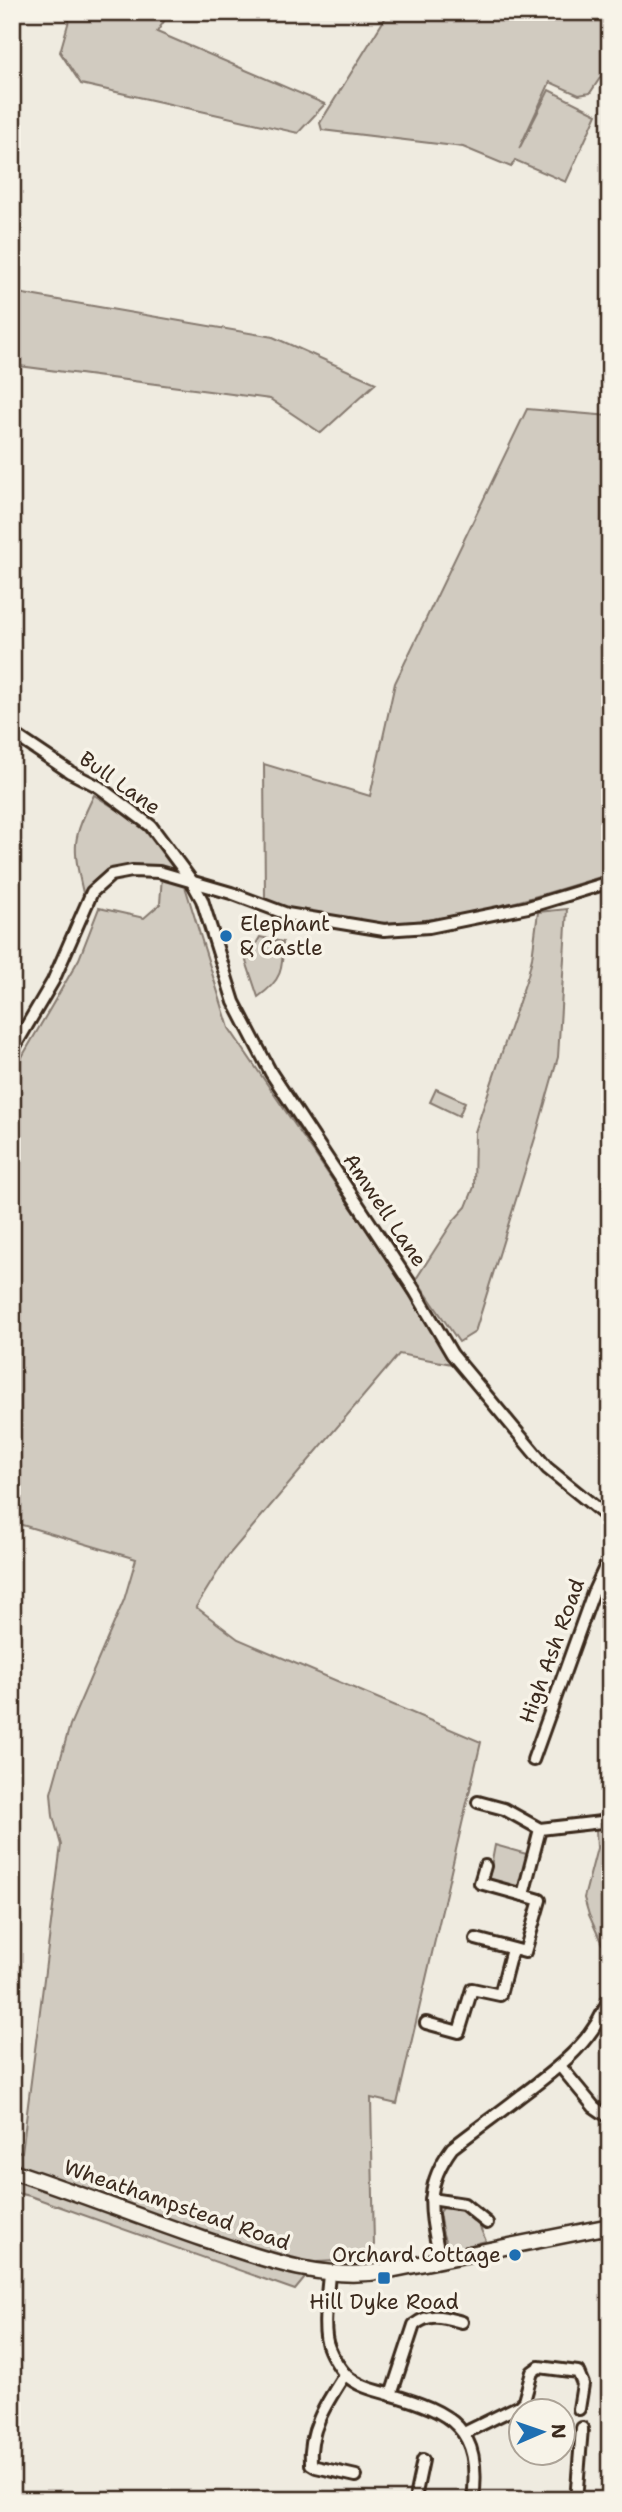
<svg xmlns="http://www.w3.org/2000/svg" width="622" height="2512" viewBox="0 0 622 2512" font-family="'Shantell Sans',sans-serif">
	<rect width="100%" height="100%" fill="#efebe0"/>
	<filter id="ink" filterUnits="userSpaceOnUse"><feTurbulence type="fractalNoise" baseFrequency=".0143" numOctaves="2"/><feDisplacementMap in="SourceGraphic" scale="14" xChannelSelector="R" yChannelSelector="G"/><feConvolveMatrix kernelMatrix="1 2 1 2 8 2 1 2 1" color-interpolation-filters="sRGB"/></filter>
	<g filter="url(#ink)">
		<g fill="#d1cbc0" stroke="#867a6f" stroke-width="2">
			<path d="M 52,12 L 170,12 L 157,32 L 325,104 L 298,133 L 81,84 L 60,52 L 70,17 Z"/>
			<path d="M 389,12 L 610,12 L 610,63 L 590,93 L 579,95 L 550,82 L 519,149 L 549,90 L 597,114 L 566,182 L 515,160 L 511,167 L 463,147 L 322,130 L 320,123 Z"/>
			<path d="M 12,292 L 273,337 L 376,383 L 321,433 L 270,399 L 12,365 Z"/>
			<path d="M 527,409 L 610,416 L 610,874 C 504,907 370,951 265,899 L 264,764 L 370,796 L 395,683 Z"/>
			<path d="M 94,795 L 140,824 L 174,869 C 134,864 109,859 83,893 C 72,844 72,840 94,795 Z"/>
			<path d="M 162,875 L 184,883 L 229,1028 L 393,1269 L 452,1364 L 399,1354 L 227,1557 L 196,1607 L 238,1639 L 481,1742 L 397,2104 L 371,2098 L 374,2245 L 353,2260 L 318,2262 L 295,2290 L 30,2196 L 12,2192 L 12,2150 L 22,2152 L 61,1845 L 53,1816 L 51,1793 L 70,1725 L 124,1600 L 136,1559 L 12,1522 L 12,1074 L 79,959 L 99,908 L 144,918 L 160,904 Z"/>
			<path d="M 567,909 L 558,1057 L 536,1135 L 475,1332 L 459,1342 L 416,1279 L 454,1220 L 466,1207 L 474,1187 L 475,1132 L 528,975 L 532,958 L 538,912 Z"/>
			<path d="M 260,937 L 283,942 C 283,969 282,980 258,997 L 246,961 Z"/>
			<path d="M 436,1089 L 465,1102 L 459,1116 L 430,1102 Z"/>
			<path d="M 605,1827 L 610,1827 L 609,1948 L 602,1944 L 589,1915 L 584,1898 L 597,1848 L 596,1829 Z"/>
			<path d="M 495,1845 L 530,1855 L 521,1890 L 490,1882 L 489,1877 Z"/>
			<path d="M 445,2206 C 450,2207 458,2206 463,2207 C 475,2212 481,2230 486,2241 C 446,2251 446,2255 439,2213 Z"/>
		</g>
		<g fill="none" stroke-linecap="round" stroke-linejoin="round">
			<g stroke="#3b2a1e" stroke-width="16">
				<g id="minor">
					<path d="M 12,733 L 70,772 L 99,787 L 151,826 L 191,880 L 202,900 L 234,1002 L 271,1073 L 415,1291 L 452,1354 L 547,1468 L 610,1519"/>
					<path d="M 12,1051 L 53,981 L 92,892 L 111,875 L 132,871 L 159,872 L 231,893 L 287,914 L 384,930 L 429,927 L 528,907 L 610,882"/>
					<path d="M 533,1760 L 593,1593 L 610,1556"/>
					<path d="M 478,1802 L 504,1809 L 540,1829 L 610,1821"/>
					<path d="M 485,1866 L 480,1883 L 523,1895 L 540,1829"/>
					<path d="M 476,1939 L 525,1952 L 540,1900 L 523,1895"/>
					<path d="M 426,2023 L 459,2032 L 472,1989 L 500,1995 L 512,1949"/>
					<path d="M 560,2066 L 594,2107 L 610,2118"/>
					<path d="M 431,2199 L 464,2204 L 487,2223"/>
					<path d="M 440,2260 C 431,2213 422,2189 452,2148 C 475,2130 499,2113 522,2095 C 559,2067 595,2041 610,1995"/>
					<path d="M 329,2273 C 328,2293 321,2330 329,2348 C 332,2356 340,2369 346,2375 C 357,2386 374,2390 389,2394 C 452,2412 482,2428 473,2500"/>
					<path d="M 345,2374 C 327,2402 308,2430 311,2464 L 316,2467 L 356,2476"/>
					<path d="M 391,2395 L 414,2325 C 430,2312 443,2317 462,2322"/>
					<path d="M 464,2433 L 519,2406 L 524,2401 L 532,2372 L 539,2367 L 578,2372 L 583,2384 L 579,2409"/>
					<path d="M 417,2500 L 416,2493 L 423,2460"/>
					<path d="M 576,2500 L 582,2428"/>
				</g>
			</g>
			<g stroke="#3b2a1e" stroke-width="19">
				<path id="major" d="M 12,2171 C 76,2192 139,2217 203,2239 C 262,2258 322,2282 385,2271 L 610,2226"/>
			</g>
			<use href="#minor" stroke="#f7f3e8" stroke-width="10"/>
			<use href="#major" stroke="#f7f3e8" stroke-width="14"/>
		</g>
	</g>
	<g fill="#1f6fb2" stroke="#f7f3e8" stroke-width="2.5">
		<circle cx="226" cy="936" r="7"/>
		<circle cx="515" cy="2255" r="7"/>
		<rect x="377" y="2271" width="14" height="14" rx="3.5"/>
	</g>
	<g text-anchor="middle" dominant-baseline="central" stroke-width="7" stroke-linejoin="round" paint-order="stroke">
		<g font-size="21" fill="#3b2a1e" stroke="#f7f3e8">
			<text transform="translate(120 783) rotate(35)">Bull Lane</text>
			<text transform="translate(385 1210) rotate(56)">Amwell Lane</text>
			<text transform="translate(552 1651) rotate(-70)">High Ash Road</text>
			<text transform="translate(177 2205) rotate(19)">Wheathampstead Road</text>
		</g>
		<g font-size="21" fill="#3b2a1e" stroke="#f7f3e8" text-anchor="start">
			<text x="240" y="924">Elephant<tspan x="240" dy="24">&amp; Castle</tspan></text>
			<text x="501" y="2255" text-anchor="end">Orchard Cottage</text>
			<text x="384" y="2302" text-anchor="middle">Hill Dyke Road</text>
		</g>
	</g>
	<rect width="622" height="2512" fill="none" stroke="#f7f3e8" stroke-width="42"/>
	<rect x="21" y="21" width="580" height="2470" fill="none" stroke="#3b2a1e" stroke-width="2.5" filter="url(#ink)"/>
	<g transform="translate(542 2432) rotate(88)"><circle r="33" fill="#f7f3e8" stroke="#aca397" stroke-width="2"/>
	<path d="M0-5L12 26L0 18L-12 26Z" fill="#1f6fb2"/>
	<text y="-10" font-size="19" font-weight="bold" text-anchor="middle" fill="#3b2a1e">N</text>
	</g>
</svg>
